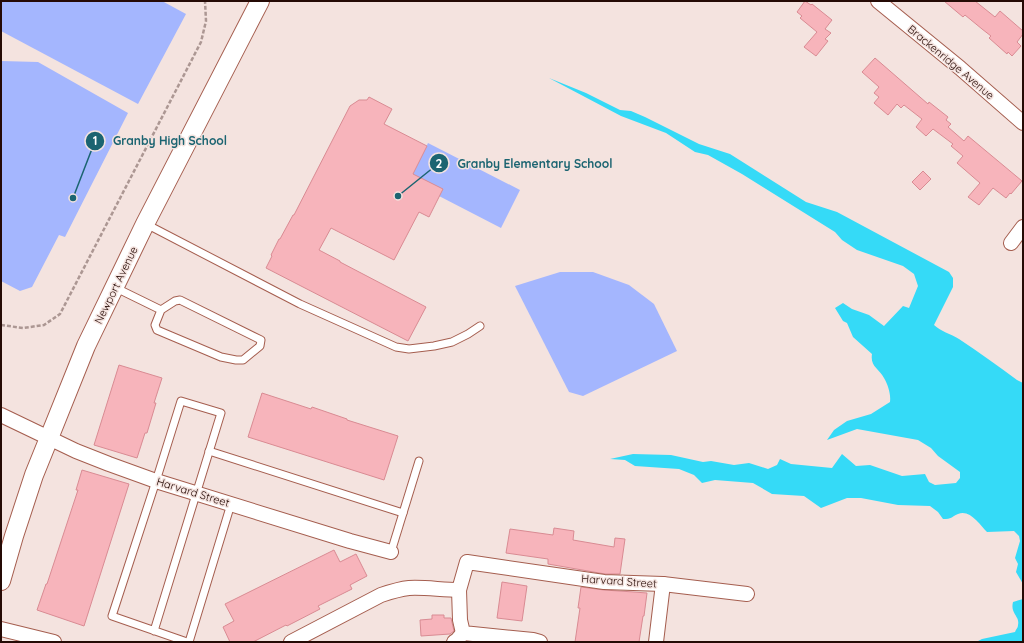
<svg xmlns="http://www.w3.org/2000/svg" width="1024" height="643" viewBox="0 0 1024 643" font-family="Quicksand,sans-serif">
	<rect width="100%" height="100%" fill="#f4e3df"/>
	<g fill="#a4b6fe">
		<path d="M 1,1 L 162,1 L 186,14 L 138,104 L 1,31 Z"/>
		<path d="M 1,61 L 38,62 L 128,113 L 65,237 L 59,235 L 32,287 L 20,291 L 1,281 Z"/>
		<path d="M 428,143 L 520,190 L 501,228 L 439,196 L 413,174 Z"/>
		<path d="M 560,272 L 593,272 L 629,285 L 654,304 L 677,351 L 583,396 L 569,392 L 515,286 Z"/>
	</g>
	<g fill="#35daf7">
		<path d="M 549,78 L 586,93 L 620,110 L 631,111 L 645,117 L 699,144 L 730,154 L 806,202 L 837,212 L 949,272 L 953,278 L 953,287 L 934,325 C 940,331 951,334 959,339 C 979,352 998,366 1017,380 L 1023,383 L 1023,584 L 1016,572 L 1018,564 L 1015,558 L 1020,541 L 1019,536 L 1014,531 L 987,532 C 980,525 970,509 958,514 C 951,517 952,519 943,519 L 938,512 L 930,506 L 898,505 L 861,498 L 847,498 L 821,508 L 804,496 L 772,494 L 753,483 L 715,480 L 702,483 L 694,475 L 679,469 L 635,466 L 625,460 L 610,459 L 633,454 L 671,455 L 703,462 L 711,461 L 734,465 L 749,463 L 768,469 L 777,465 L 780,459 L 791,464 L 832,468 L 842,454 L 856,466 L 870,465 L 902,476 L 925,474 L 929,482 L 935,485 L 956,483 L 960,478 L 960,472 L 938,456 L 931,448 L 918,440 L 857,429 L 827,440 L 834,430 L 847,421 L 871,414 L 890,402 C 891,394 888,385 884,378 C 879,368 870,367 872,354 L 853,337 L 847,323 L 843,321 L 835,308 L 843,303 L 852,309 L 869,315 L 884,326 L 903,306 L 909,308 L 918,286 L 914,274 L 903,266 L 857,250 L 842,240 L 835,232 L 742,174 L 708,155 L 695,152 L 666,133 L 621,116 Z"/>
		<path d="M 1023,599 L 1023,642 L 976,642 L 982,639 L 1015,632 C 1016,629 1018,628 1018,625 C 1020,616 1010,614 1013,602 Z"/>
	</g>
	<g fill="#f7b4bb" stroke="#d98b93">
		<path d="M 805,1 L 811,5 L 812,4 L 832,20 L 825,29 L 831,33 L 825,39 L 828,41 L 816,56 L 804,47 L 817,32 L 800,18 L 802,16 L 797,12 Z"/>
		<path d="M 944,1 L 975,1 L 995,17 L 1000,11 L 1023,31 L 1023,34 L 1017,42 L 1021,46 L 1012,56 L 1008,52 L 1007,54 L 989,38 L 991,36 L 982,29 L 965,15 L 963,17 Z"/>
		<path d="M 875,58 L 928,104 L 929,102 L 948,117 L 946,120 L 951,124 L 948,127 L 964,141 L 968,136 L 1022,181 L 1011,194 L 1010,193 L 1006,198 L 993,188 L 979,205 L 968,197 L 980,183 L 957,163 L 963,156 L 951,146 L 953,144 L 933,129 L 926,136 L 916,127 L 922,119 L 904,105 L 901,108 L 897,104 L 888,115 L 874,103 L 879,97 L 874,93 L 879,87 L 862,72 Z"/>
		<path d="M 369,97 L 392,109 L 384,124 L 427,146 L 413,174 L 443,189 L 429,217 L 419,212 L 394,260 L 331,228 L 319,250 L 340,261 L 340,262 L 426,307 L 408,341 L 266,268 L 272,256 L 271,255 L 279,239 L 280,239 L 293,215 L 294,215 L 350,106 L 359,100 L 367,100 Z"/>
		<path d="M 923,171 L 931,179 L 920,190 L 912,182 Z"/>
		<path d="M 119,365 L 162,378 L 154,403 L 156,403 L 147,433 L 145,433 L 137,458 L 94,445 Z"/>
		<path d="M 262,393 L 311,409 L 312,407 L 347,419 L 347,420 L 398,436 L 384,480 L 248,437 Z"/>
		<path d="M 82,470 L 129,484 L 84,626 L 37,610 L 46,584 L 47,584 L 78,490 L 76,490 Z"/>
		<path d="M 554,528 L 574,531 L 573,540 L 614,547 L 615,538 L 625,539 L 620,574 L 605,574 L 548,564 L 548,559 L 506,553 L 510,529 L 553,535 Z"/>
		<path d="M 334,550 L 340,562 L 356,554 L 367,576 L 350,585 L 352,589 L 318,606 L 320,609 L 287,626 L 286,625 L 253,642 L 230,642 L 223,627 L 234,621 L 225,604 Z"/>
		<path d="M 502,582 L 527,586 L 522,621 L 497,618 Z"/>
		<path d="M 581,587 L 604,590 L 634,592 L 647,593 L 644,616 L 643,616 L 639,642 L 575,642 L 580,608 L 578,608 Z"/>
		<path d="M 432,615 L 444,615 L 444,618 L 451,618 L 454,631 L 450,634 L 421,636 L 420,620 L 432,619 Z"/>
	</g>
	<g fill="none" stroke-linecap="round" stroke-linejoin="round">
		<g stroke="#a55e4f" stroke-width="9">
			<g id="service">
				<path d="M 146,224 L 300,304 L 396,347 L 409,349 L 434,346 L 452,342 L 468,334 L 480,326"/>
				<path d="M 114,287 L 161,310 L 175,301 L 180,300 L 261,340 L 260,346 L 243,360 L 236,360 L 221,357 L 157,330 L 155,325 L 161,310"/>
				<path d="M 209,451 L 403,513"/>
				<path d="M 391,552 L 419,461"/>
				<path d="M 154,631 L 221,413 L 181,401 L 156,481 L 112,616 L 187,642"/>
				<path d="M 189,642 L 231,504"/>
			</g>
		</g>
		<g stroke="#a55e4f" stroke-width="16">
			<g id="minor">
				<path d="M 878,1 L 960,68 L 1023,123"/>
				<path d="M 1011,243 L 1023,227"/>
				<path d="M 1,415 L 76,451 L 109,464 L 156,481 L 350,541 L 391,552"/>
				<path d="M 459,590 L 460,620 L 463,633 L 533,640 L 540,642"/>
				<path d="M 1,629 L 54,642"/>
				<path d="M 291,642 L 381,595 C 390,592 399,589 409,588 C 425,587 442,590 459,590 L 467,562 L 604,582 L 663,584 L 747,594"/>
				<path d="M 454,642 L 457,640 L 463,633"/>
				<path d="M 656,642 L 663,584"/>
			</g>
		</g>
		<g stroke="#a55e4f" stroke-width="20">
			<path id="tertiary" d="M 1,581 L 14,536 L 34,475 L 49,438 L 86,346 L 145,224 L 260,1"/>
		</g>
		<path stroke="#ac9793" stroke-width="2.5" stroke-dasharray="4 2" stroke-linecap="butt" d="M 1,325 L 23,328 L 44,325 L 60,314 L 201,42 L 206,21 L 205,1"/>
		<use href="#service" stroke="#fff" stroke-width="7"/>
		<use href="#minor" stroke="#fff" stroke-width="14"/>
		<use href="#tertiary" stroke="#fff" stroke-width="18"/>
	</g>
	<g text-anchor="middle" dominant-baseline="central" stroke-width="3" stroke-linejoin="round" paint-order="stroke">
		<g font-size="11" fill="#250a05" stroke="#f4e3df">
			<text transform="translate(951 62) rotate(40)">Brackenridge Avenue</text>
			<text transform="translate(116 285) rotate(-64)">Newport Avenue</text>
			<text transform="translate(193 492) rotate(17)">Harvard Street</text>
			<text transform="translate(619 581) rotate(4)">Harvard Street</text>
		</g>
	</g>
	<path fill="none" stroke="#1b6471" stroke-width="1.5" d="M73 198L95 141M398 196L439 163"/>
	<g fill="#1b6471" stroke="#f4e3df" stroke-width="1.5">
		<circle cx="73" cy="198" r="4"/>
		<circle cx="398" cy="196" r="4"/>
		<circle cx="95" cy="141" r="10"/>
		<circle cx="439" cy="163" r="10"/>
	</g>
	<g font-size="12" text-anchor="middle" font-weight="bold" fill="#fff">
		<text x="95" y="145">1</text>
		<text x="439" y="168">2</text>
	</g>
	<g font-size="12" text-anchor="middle" font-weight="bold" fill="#1b6471" stroke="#f4e3df" stroke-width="3" stroke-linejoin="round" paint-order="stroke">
		<text x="170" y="145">Granby High School</text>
		<text x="535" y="168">Granby Elementary School</text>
	</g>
	<rect width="1024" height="643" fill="none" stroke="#250a05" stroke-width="4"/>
</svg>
